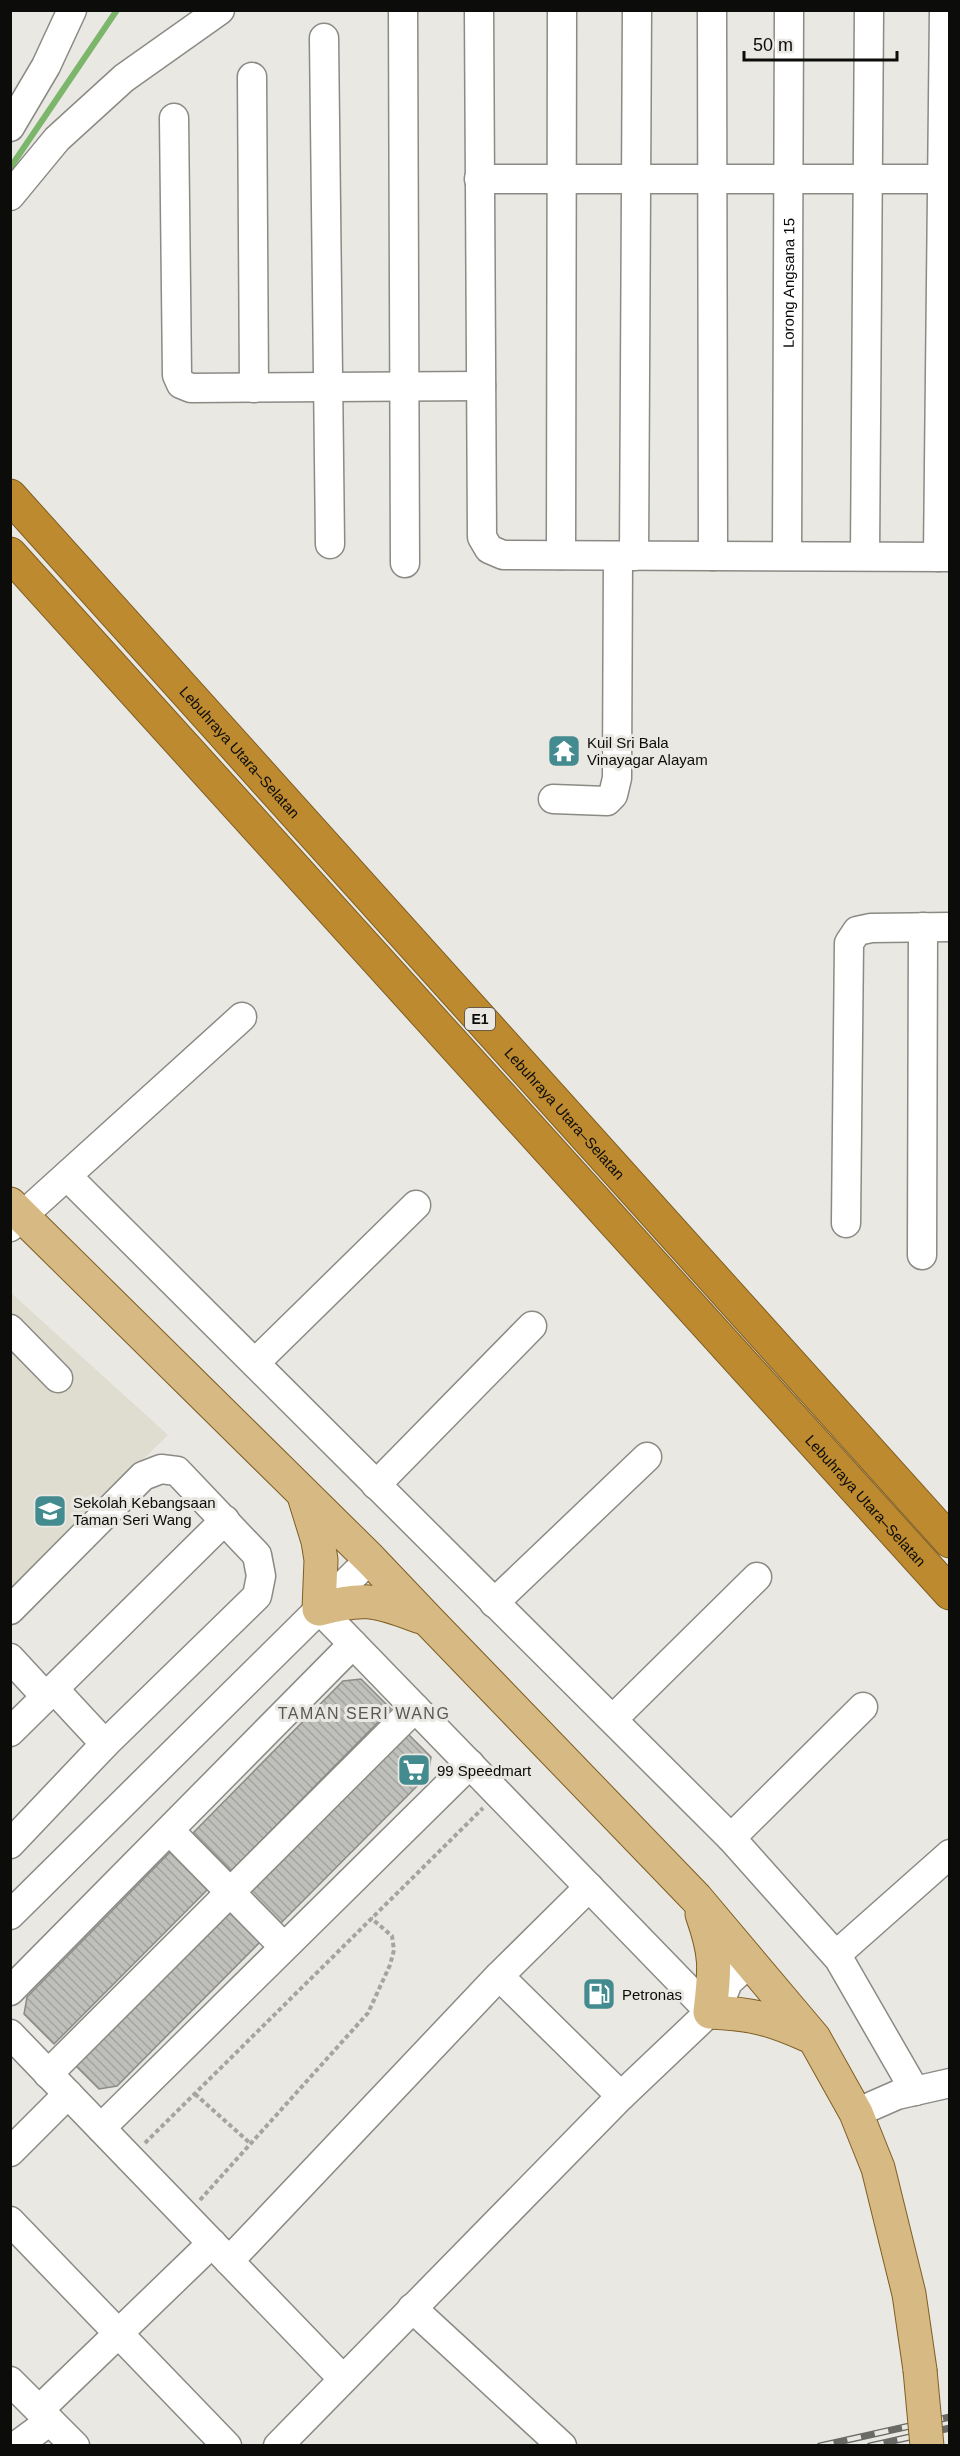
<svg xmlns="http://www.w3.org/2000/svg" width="960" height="2456" viewBox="0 0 960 2456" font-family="Arial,sans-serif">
	<defs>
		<pattern id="building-back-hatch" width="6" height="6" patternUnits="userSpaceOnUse" patternTransform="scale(1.5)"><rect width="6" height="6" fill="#bfc0bb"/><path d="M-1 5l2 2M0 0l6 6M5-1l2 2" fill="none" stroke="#a3a49f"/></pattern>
	</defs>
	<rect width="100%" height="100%" fill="#e9e8e3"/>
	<path fill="#dfdcd0" d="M 10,1292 L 168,1435 L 11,1587 L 10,1587 Z"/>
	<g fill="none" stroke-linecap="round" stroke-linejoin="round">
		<path stroke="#7cb66b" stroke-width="6" d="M 10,168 L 117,10"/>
	</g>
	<g fill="url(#building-back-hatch)" stroke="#8b8c87" stroke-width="1.5">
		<path d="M 361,1679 L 391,1709 L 231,1871 L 193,1833 L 343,1681 Z"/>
		<path d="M 401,1727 L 431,1757 L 428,1775 L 278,1926 L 241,1888 Z"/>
		<path d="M 177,1845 L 214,1883 L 54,2044 L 24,2014 L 27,1997 Z"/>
		<path d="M 229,1897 L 267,1935 L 117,2086 L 99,2089 L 69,2059 Z"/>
	</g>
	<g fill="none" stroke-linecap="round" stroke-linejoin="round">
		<g stroke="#8b8a85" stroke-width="31">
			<g id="minor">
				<path d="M 403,10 L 405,563"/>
				<path d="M 479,10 L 482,537 L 489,549 L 503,555 L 950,557"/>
				<path d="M 712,10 L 713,556"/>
				<path d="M 324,38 L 330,544"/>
				<path d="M 252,77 L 254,388"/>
				<path d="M 174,118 L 177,375 L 181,384 L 191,388 L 481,386"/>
				<path d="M 10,127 L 46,66 L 72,10"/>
				<path d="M 479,179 L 950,179"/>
				<path d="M 10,196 L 57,139 L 124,78 L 220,10"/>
				<path d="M 561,555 L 562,10"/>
				<path d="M 634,556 L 637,10"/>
				<path id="s1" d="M 787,556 L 789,10"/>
				<path d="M 865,556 L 869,10"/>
				<path d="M 938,557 L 944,10"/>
				<path d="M 553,799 L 607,801 L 613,795 L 617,778 L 618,556"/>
				<path d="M 67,1176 L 731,1838 L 839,1959 L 915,2091"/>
				<path d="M 846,1223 L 849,943 L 857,931 L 871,928 L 950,927"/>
				<path d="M 10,1227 L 242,1017"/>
				<path d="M 922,1255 L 923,927"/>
				<path d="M 10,1329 L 58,1378"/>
				<path d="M 255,1363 L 416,1205"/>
				<path d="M 376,1485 L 532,1326"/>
				<path d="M 494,1603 L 647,1457"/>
				<path d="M 319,1609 L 710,2012"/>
				<path d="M 10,1610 L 143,1476 L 161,1469 L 177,1471 L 257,1555 L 261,1576 L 257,1596 L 105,1744 L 10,1844"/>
				<path d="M 10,1658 L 46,1697"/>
				<path d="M 54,1689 L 105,1744"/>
				<path d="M 613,1719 L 757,1577"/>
				<path d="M 10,1732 L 225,1520"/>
				<path d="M 170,1831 L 283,1946"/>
				<path d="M 731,1838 L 863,1707"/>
				<path d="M 10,1915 L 370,1559"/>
				<path d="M 836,1955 L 950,1854"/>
				<path d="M 499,1976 L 621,2096"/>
				<path d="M 10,1991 L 353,1644"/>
				<path d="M 10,2034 L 343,2379"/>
				<path d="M 48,2074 L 415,1708"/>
				<path d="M 856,2113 L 897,2095 L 950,2083"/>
				<path d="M 101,2128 L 470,1764"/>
				<path d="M 10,2152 L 68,2094"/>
				<path d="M 10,2221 L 227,2446"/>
				<path d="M 229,2261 L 499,1976 L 589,1887"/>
				<path d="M 412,2308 L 562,2446"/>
				<path d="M 10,2381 L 75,2446"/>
				<path d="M 39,2410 L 212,2243"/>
				<path d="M 16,2446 L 50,2421"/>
				<path d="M 278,2446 L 621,2096 L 720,2002 L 728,1982 L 749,1963"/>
			</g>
		</g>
		<g stroke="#7f5e23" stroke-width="35">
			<g id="major">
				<path d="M 10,1204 L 370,1559 L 428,1620 L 696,1898 L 814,2038 L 856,2113 L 878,2168 L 909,2294 L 920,2370"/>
				<path d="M 305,1499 L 318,1541 L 321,1560 L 319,1609 C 367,1596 376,1601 421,1617"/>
				<path d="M 702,1914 C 717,1956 715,1969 710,2012 C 751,2014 769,2018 807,2035"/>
			</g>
		</g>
		<g stroke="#7f5e23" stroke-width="35">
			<g id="highway">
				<path id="s2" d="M 10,496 L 950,1541"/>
				<path id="s3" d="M 10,554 L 950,1593"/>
			</g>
		</g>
		<g stroke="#a4a4a0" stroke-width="4" stroke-dasharray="4.5 3" stroke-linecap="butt">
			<path d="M 195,2094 L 250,2143"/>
			<path d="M 145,2143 L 483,1808"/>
			<path d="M 200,2200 L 368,2013 L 390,1965 L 394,1950 L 392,1936 L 371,1918"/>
		</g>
		<use href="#minor" stroke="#fff" stroke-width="28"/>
		<use href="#major" stroke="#d7b983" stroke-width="33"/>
		<use href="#highway" stroke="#bd8a30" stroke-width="33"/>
		<g stroke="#6a6a66" stroke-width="7">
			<g id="rail">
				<path d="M 820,2446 L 950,2417"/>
				<path d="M 870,2446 L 950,2428"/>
			</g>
		</g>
		<use href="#rail" stroke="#e9e8e3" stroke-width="4.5" stroke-dasharray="14" stroke-linecap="butt"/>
		<g stroke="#7f5e23" stroke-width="35" stroke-linecap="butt">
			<path id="major-bridge" d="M 920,2370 L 927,2446"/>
		</g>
		<use href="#major-bridge" stroke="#d7b983" stroke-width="33"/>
	</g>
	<defs>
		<g id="temple-square" transform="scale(1.725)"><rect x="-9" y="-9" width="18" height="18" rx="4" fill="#438b8f" stroke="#e9e8e3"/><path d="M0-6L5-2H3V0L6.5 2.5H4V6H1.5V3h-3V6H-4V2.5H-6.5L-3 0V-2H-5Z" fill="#fff"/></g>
		<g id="school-square" transform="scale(1.725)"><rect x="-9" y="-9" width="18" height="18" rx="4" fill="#438b8f" stroke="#e9e8e3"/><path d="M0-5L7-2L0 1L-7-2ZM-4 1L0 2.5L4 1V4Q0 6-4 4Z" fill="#fff"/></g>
		<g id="supermarket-square" transform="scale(1.725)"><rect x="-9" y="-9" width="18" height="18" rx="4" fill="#438b8f" stroke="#e9e8e3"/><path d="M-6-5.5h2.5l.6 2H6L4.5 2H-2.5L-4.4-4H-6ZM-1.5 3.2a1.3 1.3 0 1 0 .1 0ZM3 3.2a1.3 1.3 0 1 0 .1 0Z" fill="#fff"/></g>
		<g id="fuel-square" transform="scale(1.725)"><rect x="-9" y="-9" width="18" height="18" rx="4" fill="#438b8f" stroke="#e9e8e3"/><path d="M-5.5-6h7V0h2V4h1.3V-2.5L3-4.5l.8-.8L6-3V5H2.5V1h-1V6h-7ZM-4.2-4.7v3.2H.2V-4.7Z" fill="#fff"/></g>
	</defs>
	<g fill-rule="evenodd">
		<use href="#temple-square" x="564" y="751"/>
		<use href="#school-square" x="50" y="1511"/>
		<use href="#supermarket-square" x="414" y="1770"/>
		<use href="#fuel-square" x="599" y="1994"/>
	</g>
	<g text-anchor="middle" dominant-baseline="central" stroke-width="6" stroke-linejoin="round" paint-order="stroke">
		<rect fill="#e9e8e3" stroke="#4e4e4b" stroke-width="1.5" x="465" y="1008" width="30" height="22" rx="4.5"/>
		<g font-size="14" font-weight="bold" fill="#0c0c0a">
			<text x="480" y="1019">E1</text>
		</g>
		<g font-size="15" fill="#0c0c0a" stroke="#e9e8e3">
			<text stroke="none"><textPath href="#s1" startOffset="273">Lorong Angsana 15</textPath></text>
			<text stroke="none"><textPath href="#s2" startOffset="344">Lebuhraya Utara–Selatan</textPath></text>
			<text stroke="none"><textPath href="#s2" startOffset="830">Lebuhraya Utara–Selatan</textPath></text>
			<text stroke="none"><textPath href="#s3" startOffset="1276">Lebuhraya Utara–Selatan</textPath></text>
		</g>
		<g font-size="15" fill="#0c0c0a" stroke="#e9e8e3" text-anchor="start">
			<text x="587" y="742">Kuil Sri Bala<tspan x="587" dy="17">Vinayagar Alayam</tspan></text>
			<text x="73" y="1502">Sekolah Kebangsaan<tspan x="73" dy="17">Taman Seri Wang</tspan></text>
			<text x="437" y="1770">99 Speedmart</text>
			<text x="622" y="1994">Petronas</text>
		</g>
		<g font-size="16" letter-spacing="1.5" fill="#595854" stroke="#e9e8e3">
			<text x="364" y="1713">TAMAN SERI WANG</text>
		</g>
	</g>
	<rect width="960" height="2456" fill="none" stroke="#0c0c0a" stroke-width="24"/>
	<path d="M744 51v9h153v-9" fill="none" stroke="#0c0c0a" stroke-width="3"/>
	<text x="753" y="51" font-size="18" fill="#0c0c0a" stroke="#e9e8e3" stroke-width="4.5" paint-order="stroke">50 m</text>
</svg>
